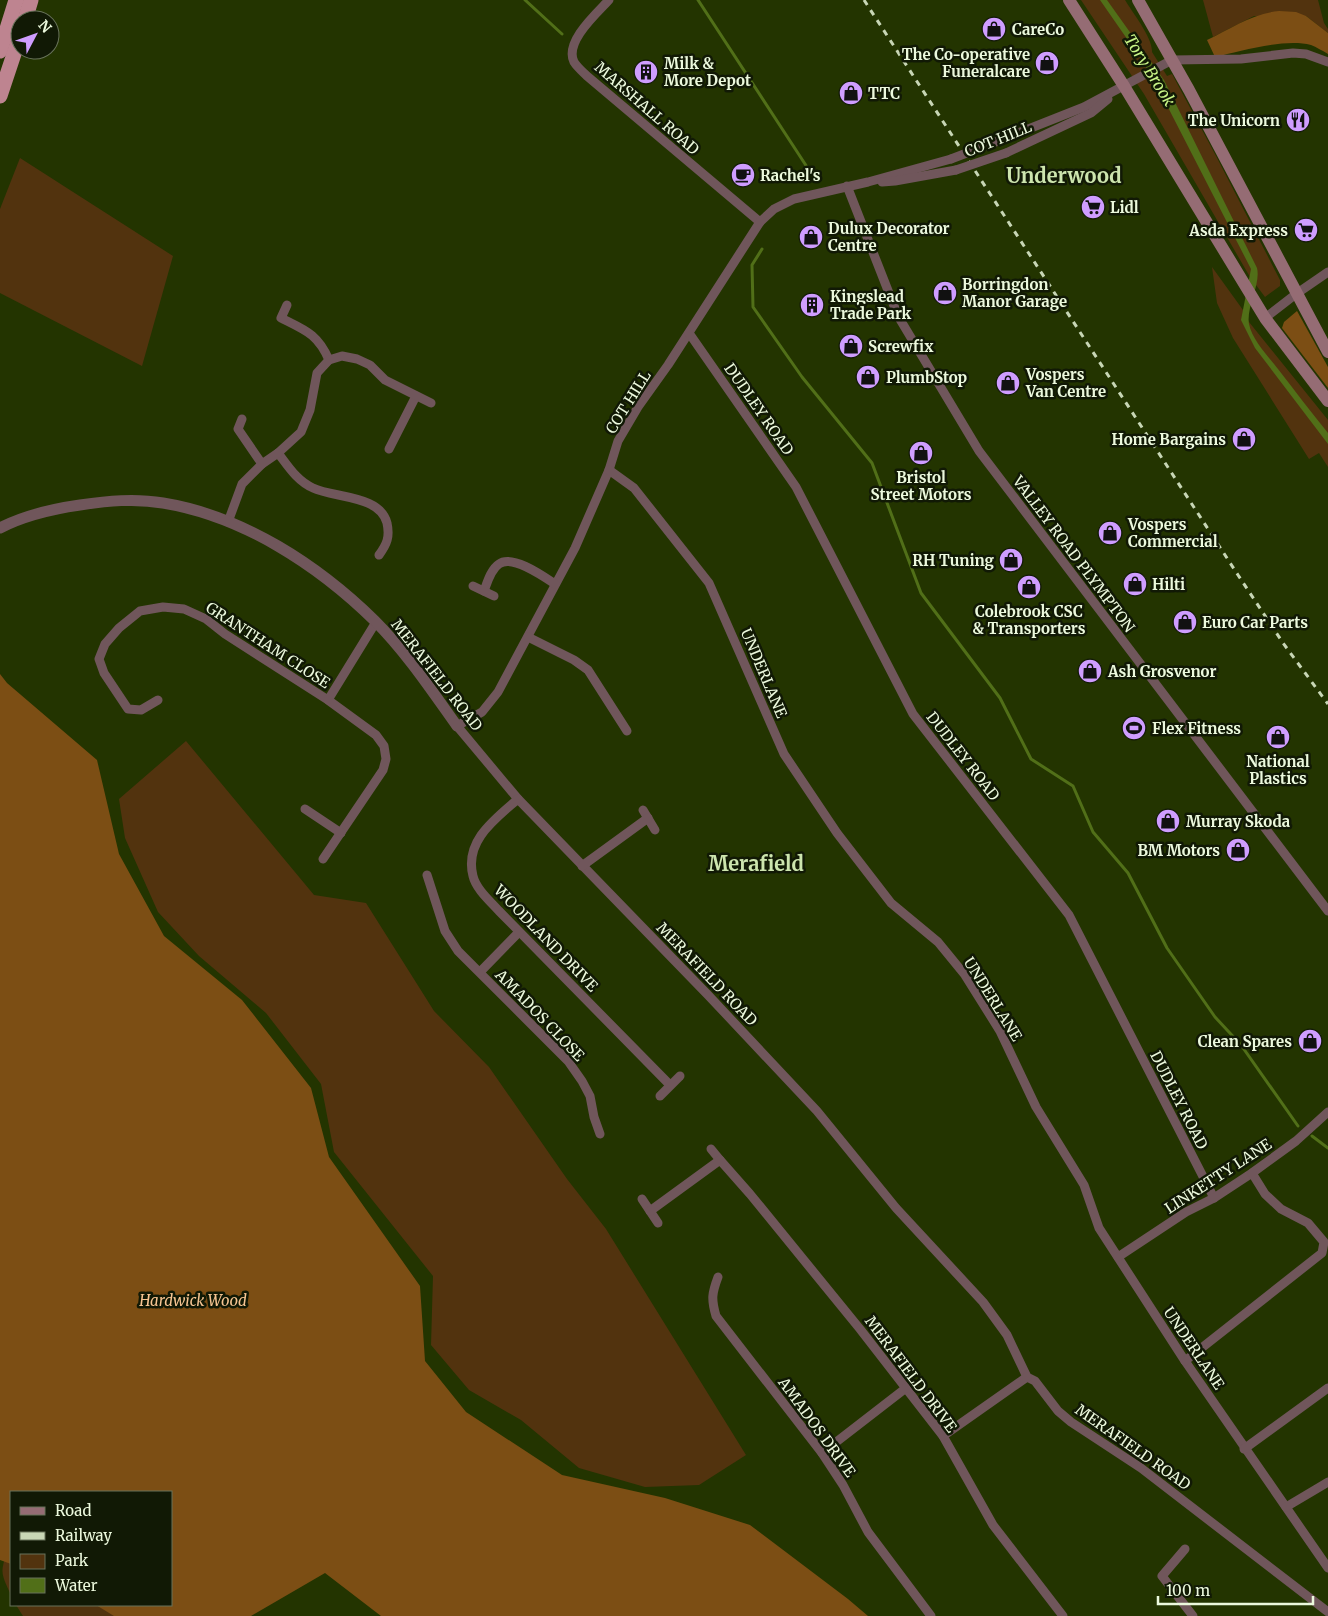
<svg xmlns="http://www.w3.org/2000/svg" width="1328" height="1616" viewBox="0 0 1328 1616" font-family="Merriweather,serif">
	<rect width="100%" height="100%" fill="#233400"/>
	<g fill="#52330e">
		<path d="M 1081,0 L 1125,0 C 1132,12 1153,38 1152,52 L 1167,76 L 1172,74 L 1216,156 L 1280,280 L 1280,286 L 1265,297 L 1250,277 L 1144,94 Z"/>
		<path d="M 1203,0 L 1318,0 L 1324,23 L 1328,29 L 1328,33 L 1306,16 L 1254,16 L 1213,37 Z"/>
		<path d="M 20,158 L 173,256 L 142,366 L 0,293 L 0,209 Z"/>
		<path d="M 1212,267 L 1243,310 L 1249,322 L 1328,420 L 1328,467 L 1319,453 L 1309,459 L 1233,338 L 1217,303 Z"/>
		<path d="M 186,741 L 314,895 L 366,903 L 434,1011 L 489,1067 L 567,1179 L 606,1229 L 746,1455 L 699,1485 L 645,1487 L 579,1468 L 521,1420 L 469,1390 L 431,1345 L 433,1276 L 334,1152 L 321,1084 L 266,1013 L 199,956 L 158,912 L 125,838 L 119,799 Z"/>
		<path d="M 9,1548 L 11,1549 L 11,1595 C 0,1572 0,1571 9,1548 Z"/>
		<path d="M 16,1605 L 117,1605 L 132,1616 L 23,1616 Z"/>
	</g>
	<g fill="#7c4e14">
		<path d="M 1279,11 L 1296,12 L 1306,16 L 1328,33 L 1328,54 C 1323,51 1316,47 1311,45 C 1285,38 1240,51 1215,57 L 1207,40 C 1230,29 1253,13 1279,11 Z"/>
		<path d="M 1297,311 L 1328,367 L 1328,388 L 1282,328 L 1284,322 Z"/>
		<path d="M 0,674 L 7,683 L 97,760 L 119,854 L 164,936 L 242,1000 L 311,1088 L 329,1157 L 420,1286 L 425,1361 L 466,1412 L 562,1475 L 665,1498 L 750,1525 L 848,1599 L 868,1616 L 381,1616 L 325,1573 L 251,1616 L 114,1616 L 96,1605 L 171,1605 L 171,1492 L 11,1492 L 11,1564 L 0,1560 Z"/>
	</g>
	<path fill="#516f18" d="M 1100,0 L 1107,0 L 1164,80 L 1257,268 C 1261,284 1246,307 1249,324 C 1252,340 1269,357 1278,369 C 1295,391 1311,412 1328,433 L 1328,444 L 1255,348 L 1241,320 L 1251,269 L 1156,84 L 1141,59 Z"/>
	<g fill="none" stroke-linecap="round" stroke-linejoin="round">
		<g stroke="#516f18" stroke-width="3">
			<path d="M 525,0 L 562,34"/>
			<path d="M 698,0 L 807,167"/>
			<path d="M 606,70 L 641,98"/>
			<path d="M 762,249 L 752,265 L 753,307 L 802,377 L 872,463 L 921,593 L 1000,698 L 1031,759 L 1073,786 L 1093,832 L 1128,873 L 1167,948 L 1215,1017 L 1241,1045 L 1298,1126"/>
			<path d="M 1312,1136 L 1328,1148"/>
		</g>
		<g stroke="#70565b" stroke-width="9">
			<path d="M 609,0 C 597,13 564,42 574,62 C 577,67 583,72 587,76 L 760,222"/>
			<path d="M 998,141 L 1084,107 L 1172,60 L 1241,59 L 1293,53 L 1306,54 L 1328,62"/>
			<path d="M 1006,153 L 1091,113 L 1108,99"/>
			<path d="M 951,159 L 868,182 L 794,199 L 774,209 L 760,222 L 668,365 L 638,407 L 618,441 L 609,470 L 575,548 L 498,692 L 482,712 L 457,726 L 518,799 L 708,995 L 817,1111 L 896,1208 L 983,1302 L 1007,1335 L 1027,1377 L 1035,1381 L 1058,1411 L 1071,1422 L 1141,1468 L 1328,1612"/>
			<path d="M 882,182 L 895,181 L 956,170"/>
			<path d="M 847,186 L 898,316 L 979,451 L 1328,911"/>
			<path d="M 287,305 L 281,318 C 305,330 318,334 329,360"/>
			<path d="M 1265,318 L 1296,294 L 1328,272"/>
			<path d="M 689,333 L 796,487 L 913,714 L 1069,915 L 1214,1198"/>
			<path d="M 242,419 L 238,429 L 262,464"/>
			<path d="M 389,449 L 416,396"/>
			<path d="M 278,453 C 288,466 297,481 313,488 C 334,498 380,495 387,523 C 390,537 387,544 379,555"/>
			<path d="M 609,470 L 634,488 L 709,583 L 784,754 L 837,833 L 891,903 L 938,942 L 965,975 L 1000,1031 L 1036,1107 L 1084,1185 L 1099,1228 L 1185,1361 L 1328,1568"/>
			<path d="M 228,522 L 242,484 L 262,464 L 278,453 L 301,432 L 310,410 L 317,373 L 329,360 L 342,356 L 357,359 L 370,365 L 385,380 L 431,403"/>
			<path d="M 473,586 L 494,596"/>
			<path d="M 484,591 C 487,583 491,569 499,564 C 512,554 543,576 555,584"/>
			<path d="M 528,637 L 574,660 L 588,670 L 627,731"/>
			<path d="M 158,700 L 141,710 L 128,709 L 104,673 L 99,659 L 105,644 L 119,628 L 140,611 L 163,607 L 184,609 L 206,619 L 225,634 L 328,700 L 376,735 L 384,746 L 386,759 L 383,770 L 323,859"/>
			<path d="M 328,700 L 376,622"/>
			<path d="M 518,799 C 495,819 464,841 473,876 C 476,889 490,901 499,911 L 670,1085"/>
			<path d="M 305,809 L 341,833"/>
			<path d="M 643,810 L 655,830"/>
			<path d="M 582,866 L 648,818"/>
			<path d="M 427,875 L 445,931 L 458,951 L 568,1061 L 582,1081 L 590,1096 L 594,1117 L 600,1134"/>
			<path d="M 480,972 L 519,932"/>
			<path d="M 660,1096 L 680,1076"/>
			<path d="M 711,1149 L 720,1160"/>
			<path d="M 642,1199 L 658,1223"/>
			<path d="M 650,1211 L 720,1160 L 750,1194 L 860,1329 L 943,1436 L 993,1525 L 1063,1616"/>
			<path d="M 1118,1257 L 1186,1212 L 1214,1198 L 1252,1173 L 1296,1141 L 1328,1112"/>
			<path d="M 718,1277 C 712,1293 711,1299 716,1316 L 822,1453 L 843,1485 L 868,1532 L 931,1616"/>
			<path d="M 1185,1361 L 1322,1253 L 1324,1242 L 1308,1223 L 1281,1209 L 1265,1194 L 1252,1173"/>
			<path d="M 943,1436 L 1027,1377"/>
			<path d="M 1244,1449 L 1328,1388"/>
			<path d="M 822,1453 L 906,1388"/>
			<path d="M 1286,1507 L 1328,1482"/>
			<path d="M 1185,1549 L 1162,1576 L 1193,1616"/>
		</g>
		<path stroke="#70565b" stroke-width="11" d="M 0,528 C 25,515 52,509 80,505 C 107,501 135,498 163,503 C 243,516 318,565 375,621 C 406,652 432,691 457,726"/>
		<g stroke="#956c74" stroke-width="12">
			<path d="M 1069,0 L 1124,86 L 1265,318 L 1328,401"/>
			<path d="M 1138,0 L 1189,90 L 1328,352"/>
		</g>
		<g stroke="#be8490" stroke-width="15">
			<path d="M 25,20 L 31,0"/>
			<path d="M 0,51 L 16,0"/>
			<path d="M 0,96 L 20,36"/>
		</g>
		<path stroke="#c8d6b5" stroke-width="3" stroke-dasharray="6 6" stroke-linecap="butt" d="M 864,0 L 1238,575 L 1283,643 L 1328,704"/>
		<g stroke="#70565b" stroke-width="9">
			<path d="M 951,159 L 998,141"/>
			<path d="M 956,170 L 1006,153"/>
		</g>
	</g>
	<defs>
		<g id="shop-disc" transform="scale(1.25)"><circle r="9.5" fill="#cf9dff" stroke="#111905"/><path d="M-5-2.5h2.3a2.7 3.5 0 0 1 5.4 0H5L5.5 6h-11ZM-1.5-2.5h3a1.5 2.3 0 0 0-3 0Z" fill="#111"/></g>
		<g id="building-disc" transform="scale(1.25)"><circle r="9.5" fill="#cf9dff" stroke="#111905"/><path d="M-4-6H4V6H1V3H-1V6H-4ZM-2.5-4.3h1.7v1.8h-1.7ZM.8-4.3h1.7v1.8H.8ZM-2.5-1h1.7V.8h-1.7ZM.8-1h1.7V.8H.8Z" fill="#111"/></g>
		<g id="restaurant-disc" transform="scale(1.25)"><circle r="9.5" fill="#cf9dff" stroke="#111905"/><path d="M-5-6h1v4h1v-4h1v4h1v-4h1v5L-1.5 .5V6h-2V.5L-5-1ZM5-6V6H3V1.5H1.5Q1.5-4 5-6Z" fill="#111"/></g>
		<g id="cafe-disc" transform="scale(1.25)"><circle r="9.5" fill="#cf9dff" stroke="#111905"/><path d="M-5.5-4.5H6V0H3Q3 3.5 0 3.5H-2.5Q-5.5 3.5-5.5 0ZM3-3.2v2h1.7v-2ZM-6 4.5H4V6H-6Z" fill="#111"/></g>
		<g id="supermarket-disc" transform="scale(1.25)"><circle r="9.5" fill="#cf9dff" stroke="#111905"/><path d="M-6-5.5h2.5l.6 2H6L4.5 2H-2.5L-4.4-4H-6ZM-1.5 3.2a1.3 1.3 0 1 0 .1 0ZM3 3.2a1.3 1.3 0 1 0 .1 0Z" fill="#111"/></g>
		<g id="stadium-disc" transform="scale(1.25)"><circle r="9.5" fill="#cf9dff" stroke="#111905"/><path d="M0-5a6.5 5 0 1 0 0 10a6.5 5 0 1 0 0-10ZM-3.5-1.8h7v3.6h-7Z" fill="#111"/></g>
	</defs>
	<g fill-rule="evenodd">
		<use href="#shop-disc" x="994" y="29"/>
		<use href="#shop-disc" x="1047" y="63"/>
		<use href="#building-disc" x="646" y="72"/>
		<use href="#shop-disc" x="851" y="93"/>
		<use href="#restaurant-disc" x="1298" y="120"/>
		<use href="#cafe-disc" x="743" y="175"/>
		<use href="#supermarket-disc" x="1093" y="207"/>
		<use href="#supermarket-disc" x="1306" y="230"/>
		<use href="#shop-disc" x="811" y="237"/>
		<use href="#shop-disc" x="945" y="293"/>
		<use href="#building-disc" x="812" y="305"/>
		<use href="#shop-disc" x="851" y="346"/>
		<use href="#shop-disc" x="868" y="377"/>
		<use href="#shop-disc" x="1008" y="383"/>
		<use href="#shop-disc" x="1244" y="439"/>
		<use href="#shop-disc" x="921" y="453"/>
		<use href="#shop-disc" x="1110" y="533"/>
		<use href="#shop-disc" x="1011" y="560"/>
		<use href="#shop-disc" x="1135" y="584"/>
		<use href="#shop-disc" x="1029" y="587"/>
		<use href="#shop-disc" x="1185" y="622"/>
		<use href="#shop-disc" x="1090" y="671"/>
		<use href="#stadium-disc" x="1134" y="728"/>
		<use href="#shop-disc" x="1278" y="737"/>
		<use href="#shop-disc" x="1168" y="821"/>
		<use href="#shop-disc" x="1238" y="850"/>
		<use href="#shop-disc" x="1310" y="1041"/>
	</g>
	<g text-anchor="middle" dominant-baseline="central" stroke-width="5" stroke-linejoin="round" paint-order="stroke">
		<g font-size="15" font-weight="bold" fill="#ecf9dd" stroke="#111905" text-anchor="start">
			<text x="1012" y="29">CareCo</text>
			<text x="1030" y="54" text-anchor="end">The Co-operative<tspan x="1030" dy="17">Funeralcare</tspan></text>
			<text x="664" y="63">Milk &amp;<tspan x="664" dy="17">More Depot</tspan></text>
			<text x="868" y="93">TTC</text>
			<text x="1280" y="120" text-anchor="end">The Unicorn</text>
			<text x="760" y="175">Rachel's</text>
			<text x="1110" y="207">Lidl</text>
			<text x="828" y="228">Dulux Decorator<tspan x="828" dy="17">Centre</tspan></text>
			<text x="1288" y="230" text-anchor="end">Asda Express</text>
			<text x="962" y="284">Borringdon<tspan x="962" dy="17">Manor Garage</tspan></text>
			<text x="830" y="296">Kingslead<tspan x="830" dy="17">Trade Park</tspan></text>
			<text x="868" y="346">Screwfix</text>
			<text x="1026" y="374">Vospers<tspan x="1026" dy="17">Van Centre</tspan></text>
			<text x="886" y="377">PlumbStop</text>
			<text x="1226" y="439" text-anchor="end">Home Bargains</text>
			<text x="921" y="477" text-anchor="middle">Bristol<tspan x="921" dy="17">Street Motors</tspan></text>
			<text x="1128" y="524">Vospers<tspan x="1128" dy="17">Commercial</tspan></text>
			<text x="994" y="560" text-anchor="end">RH Tuning</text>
			<text x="1152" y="584">Hilti</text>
			<text x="1029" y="611" text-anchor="middle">Colebrook CSC<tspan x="1029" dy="17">&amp; Transporters</tspan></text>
			<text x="1202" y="622">Euro Car Parts</text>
			<text x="1108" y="671">Ash Grosvenor</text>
			<text x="1152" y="728">Flex Fitness</text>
			<text x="1278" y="761" text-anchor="middle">National<tspan x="1278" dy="17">Plastics</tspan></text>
			<text x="1186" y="821">Murray Skoda</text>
			<text x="1220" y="850" text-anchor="end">BM Motors</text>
			<text x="1292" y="1041" text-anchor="end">Clean Spares</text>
		</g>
		<g font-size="15" fill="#ecf9dd" stroke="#111905">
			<text transform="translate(647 108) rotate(41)">MARSHALL ROAD</text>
			<text transform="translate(998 139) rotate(-22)">COT HILL</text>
			<text transform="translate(628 402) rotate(-58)">COT HILL</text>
			<text transform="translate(759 409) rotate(55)">DUDLEY ROAD</text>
			<text transform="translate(1074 554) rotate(53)">VALLEY ROAD PLYMPTON</text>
			<text transform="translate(268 645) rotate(33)">GRANTHAM CLOSE</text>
			<text transform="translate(764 673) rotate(67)">UNDERLANE</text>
			<text transform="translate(437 675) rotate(52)">MERAFIELD ROAD</text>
			<text transform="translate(963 756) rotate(52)">DUDLEY ROAD</text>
			<text transform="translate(546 938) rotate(46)">WOODLAND DRIVE</text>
			<text transform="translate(707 974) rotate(46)">MERAFIELD ROAD</text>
			<text transform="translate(993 999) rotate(58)">UNDERLANE</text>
			<text transform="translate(540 1015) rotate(46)">AMADOS CLOSE</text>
			<text transform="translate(1179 1100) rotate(63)">DUDLEY ROAD</text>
			<text transform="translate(1218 1176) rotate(-33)">LINKETTY LANE</text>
			<text transform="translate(1194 1348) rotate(56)">UNDERLANE</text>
			<text transform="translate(911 1374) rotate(53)">MERAFIELD DRIVE</text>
			<text transform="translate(817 1427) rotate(54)">AMADOS DRIVE</text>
			<text transform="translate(1133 1447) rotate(35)">MERAFIELD ROAD</text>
		</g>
		<g font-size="15" font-style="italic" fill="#f7c592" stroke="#111905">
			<text x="193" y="1300">Hardwick Wood</text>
		</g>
		<g font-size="16" font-style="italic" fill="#c9f587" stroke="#111905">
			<text transform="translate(1150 70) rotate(58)">Tory Brook</text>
		</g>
		<g font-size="20" font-weight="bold" fill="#cde5ae" stroke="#111905">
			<text x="1064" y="175">Underwood</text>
			<text x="756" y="863">Merafield</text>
		</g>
	</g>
	<rect x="10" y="1491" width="162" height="115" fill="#111905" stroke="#69735b"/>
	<rect x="20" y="1507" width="25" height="8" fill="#956c74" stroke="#69735b"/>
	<text x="55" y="1516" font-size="15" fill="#ecf9dd">Road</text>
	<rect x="20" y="1532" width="25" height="8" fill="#c8d6b5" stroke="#69735b"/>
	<text x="55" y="1541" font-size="15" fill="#ecf9dd">Railway</text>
	<rect x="20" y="1554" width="25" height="15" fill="#52330e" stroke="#69735b"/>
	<text x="55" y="1566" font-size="15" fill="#ecf9dd">Park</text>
	<rect x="20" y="1578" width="25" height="15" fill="#516f18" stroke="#69735b"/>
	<text x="55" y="1591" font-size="15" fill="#ecf9dd">Water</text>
	<g transform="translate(35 35) rotate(49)"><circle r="24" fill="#111905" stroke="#69735b"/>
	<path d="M0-4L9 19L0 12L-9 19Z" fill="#cf9dff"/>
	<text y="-8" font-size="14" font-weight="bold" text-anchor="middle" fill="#ecf9dd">N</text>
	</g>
	<path d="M1158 1596v8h155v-8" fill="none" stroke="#ecf9dd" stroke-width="2.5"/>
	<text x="1166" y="1596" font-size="15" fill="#ecf9dd" stroke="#111905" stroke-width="4" paint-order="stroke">100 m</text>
</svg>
